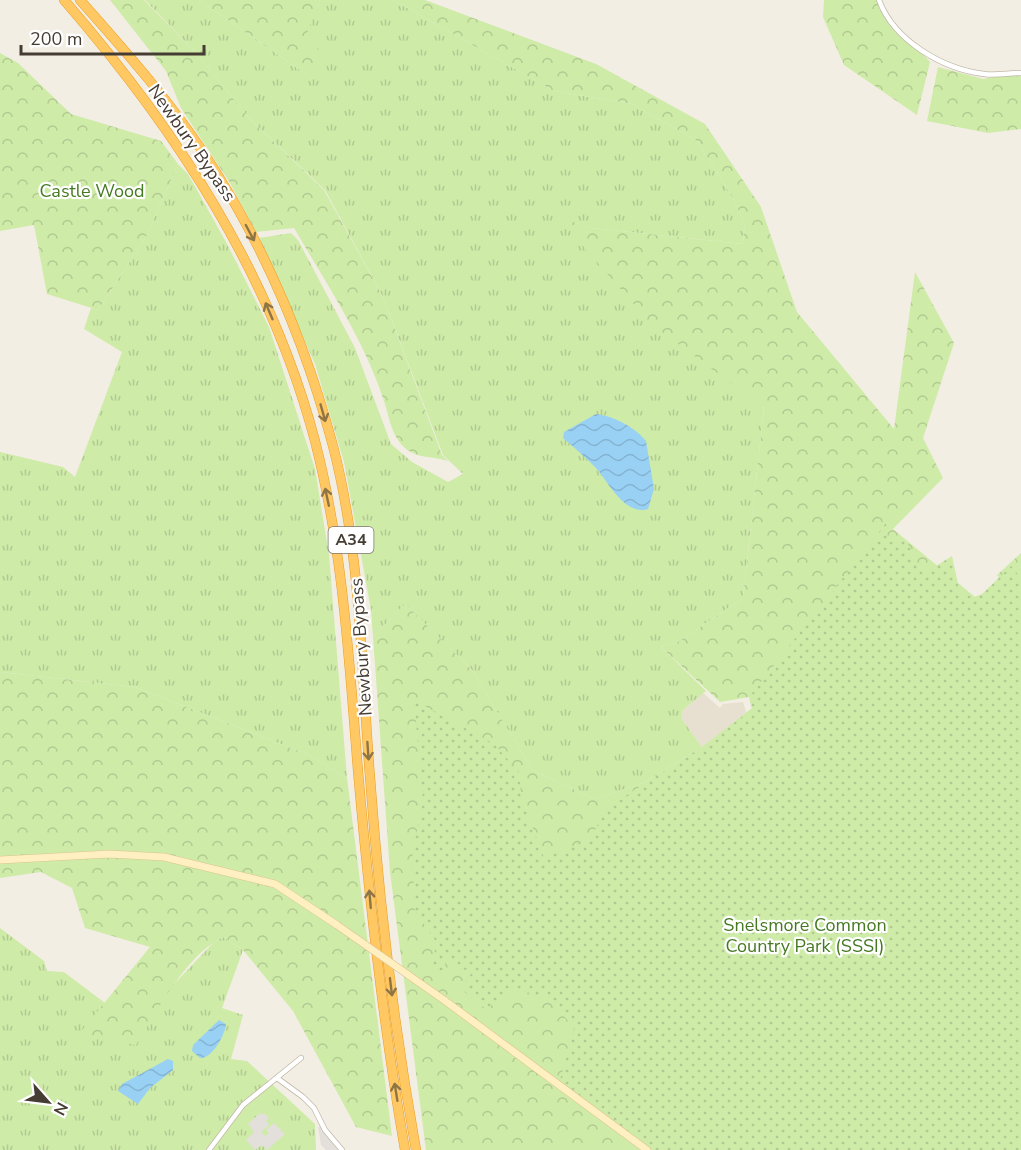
<svg xmlns="http://www.w3.org/2000/svg" width="1021" height="1150" viewBox="0 0 1021 1150" font-family="'Nunito Sans',sans-serif">
	<defs>
		<pattern id="grass-tufts" width="24" height="20" patternUnits="userSpaceOnUse" patternTransform="scale(1.5)"><rect width="24" height="20" fill="#ceeba8"/><path d="M3 7l-1-3M5 7V3M7 7l1-3M15 17l-1-3M17 17v-4M19 17l1-3" fill="none" stroke="#b2ca91"/></pattern>
		<pattern id="forest-crowns" width="20" height="18" patternUnits="userSpaceOnUse" patternTransform="scale(1.5)"><rect width="20" height="18" fill="#ceeba8"/><path d="M2 6a3 3 0 1 1 6 0M12 15a3 3 0 1 1 6 0" fill="none" stroke="#b2ca91"/></pattern>
		<pattern id="park-dots" width="8" height="8" patternUnits="userSpaceOnUse" patternTransform="scale(1.5)"><rect width="8" height="8" fill="#ceeba8"/><path d="M2 2h.1M6 6h.1" fill="none" stroke="#b2ca91" stroke-width="1.8" stroke-linecap="round"/></pattern>
		<pattern id="water-waves" width="16" height="10" patternUnits="userSpaceOnUse" patternTransform="scale(1.5)"><rect width="16" height="10" fill="#99d1f5"/><path d="M0 5q4-4 8 0t8 0" fill="none" stroke="#85b4d2"/></pattern>
	</defs>
	<rect width="100%" height="100%" fill="#f3eee3"/>
	<path fill="#e7e0d0" d="M 703,693 L 720,708 L 723,704 L 743,702 L 746,712 L 737,722 L 702,747 L 681,718 L 683,710 Z"/>
	<g fill="url(#grass-tufts)">
		<path d="M 145,0 L 199,0 L 313,79 L 305,36 L 320,0 L 393,0 L 554,91 L 632,104 L 696,140 L 733,198 L 745,225 L 743,244 L 592,228 L 559,218 L 764,408 L 743,598 L 678,642 L 661,647 L 706,691 L 683,710 L 681,718 L 702,747 L 643,783 L 595,799 L 532,770 L 472,670 L 405,604 L 373,637 L 371,610 L 344,462 L 315,364 L 259,238 L 291,233 L 298,240 L 355,348 L 391,444 L 412,462 L 448,482 L 463,474 L 443,455 L 383,297 L 325,190 L 248,117 L 198,55 Z"/>
		<path d="M 178,164 L 188,174 L 226,242 L 269,327 L 315,469 L 329,555 L 347,778 L 309,755 L 135,687 L 0,672 L 0,452 L 63,467 L 75,477 L 122,352 L 84,329 L 91,308 L 98,310 L 146,237 Z"/>
		<path d="M 0,928 L 44,961 L 47,971 L 64,972 L 105,1003 L 79,1035 L 175,983 L 214,942 L 223,937 L 243,950 L 222,1008 L 243,1015 L 231,1059 L 247,1061 L 315,1124 L 316,1150 L 0,1150 Z"/>
	</g>
	<g fill="url(#forest-crowns)">
		<path d="M 110,0 L 144,0 L 198,55 L 248,117 L 324,190 L 383,297 L 442,455 L 448,461 C 434,456 417,459 405,448 C 391,436 389,415 383,398 C 363,338 326,283 294,228 L 256,232 L 230,183 L 181,108 L 166,71 Z"/>
		<path d="M 199,0 L 320,0 L 306,36 L 329,60 L 313,79 Z"/>
		<path d="M 393,0 L 425,0 L 596,64 L 705,124 L 761,207 L 797,312 L 894,429 L 915,272 L 954,343 L 923,438 L 943,478 L 893,529 L 975,597 L 992,590 L 785,1150 L 426,1150 L 390,872 L 373,637 L 405,604 L 472,670 L 532,770 L 595,799 L 643,783 L 702,747 L 752,708 L 749,697 L 720,702 L 661,647 L 678,642 L 743,598 L 764,408 L 649,322 L 558,217 L 592,228 L 743,244 L 745,225 L 733,198 L 696,140 L 632,104 L 554,91 Z"/>
		<path d="M 824,0 L 877,0 C 886,27 913,41 930,62 L 917,115 L 844,65 L 823,17 Z"/>
		<path d="M 0,53 L 18,63 L 71,114 L 161,141 L 178,164 L 146,237 L 98,310 L 47,294 L 34,225 L 0,231 Z"/>
		<path d="M 938,67 L 983,79 L 1021,72 L 1021,129 L 988,133 L 927,121 Z"/>
		<path d="M 1021,553 L 1021,609 L 997,575 Z"/>
		<path d="M 0,672 L 135,687 L 309,755 L 347,778 L 392,1136 L 356,1127 L 293,1011 L 243,950 L 223,937 C 186,955 157,1011 136,1045 L 78,1035 L 150,947 L 85,928 L 72,888 L 41,872 L 0,878 Z"/>
	</g>
	<path fill="url(#park-dots)" d="M 886,523 L 888,542 L 906,540 L 923,574 L 952,556 L 960,593 L 975,597 L 982,594 L 1011,566 L 1021,578 L 1021,1150 L 647,1150 L 559,1084 L 574,1028 L 547,996 L 515,990 L 486,1009 L 461,989 L 471,974 L 448,958 L 441,973 L 431,964 L 437,943 L 415,911 L 412,856 L 423,799 L 414,700 L 494,744 L 519,772 L 521,796 L 544,858 L 591,838 L 603,814 L 619,800 L 702,747 L 752,709 L 749,697 Z"/>
	<g fill="#e3e0dc">
		<path d="M 260,1113 L 262,1115 L 264,1113 L 269,1118 L 266,1121 L 269,1125 L 261,1132 L 265,1136 L 269,1133 L 266,1130 L 274,1123 L 285,1134 L 267,1150 L 262,1145 L 255,1150 L 246,1140 L 254,1132 L 248,1124 Z"/>
		<path d="M 323,1125 L 345,1150 L 326,1150 L 321,1145 L 318,1127 Z"/>
	</g>
	<g fill="url(#water-waves)">
		<path d="M 596,414 C 613,416 635,427 646,441 L 654,489 L 648,509 C 624,516 608,481 595,467 C 585,457 574,447 563,438 L 564,432 Z"/>
		<path d="M 219,1020 L 226,1024 C 225,1035 212,1059 200,1058 L 192,1051 L 193,1045 Z"/>
		<path d="M 168,1059 L 173,1061 L 173,1070 L 150,1088 L 138,1104 L 118,1091 L 122,1084 Z"/>
	</g>
	<g fill="none" stroke-linecap="round" stroke-linejoin="round">
		<g stroke="#c2b8a8" stroke-width="6">
			<g id="street">
				<path d="M 879,0 C 894,41 943,69 984,74 C 996,76 1009,73 1021,73"/>
				<path d="M 277,1078 L 303,1097 L 314,1108 L 325,1130 L 342,1150"/>
				<path d="M 209,1150 L 243,1105 L 301,1058"/>
			</g>
		</g>
		<g stroke="#dac591" stroke-width="8">
			<g id="secondary">
				<path d="M 0,860 L 109,854 L 164,857 L 275,884 L 337,925"/>
				<path d="M 444,1000 L 647,1150"/>
			</g>
		</g>
		<g stroke="#e89e27" stroke-width="10">
			<g id="highway">
				<path d="M 64,0 C 176,129 271,274 315,441 C 343,549 349,660 358,771 C 369,898 383,1024 405,1150"/>
				<path d="M 80,0 C 127,53 176,108 214,169 C 268,254 307,349 333,446 C 361,554 361,666 370,777 C 379,901 394,1027 416,1150"/>
			</g>
		</g>
		<use href="#street" stroke="#fff" stroke-width="4.5"/>
		<use href="#secondary" stroke="#ffefc1" stroke-width="7"/>
		<use href="#highway" stroke="#ffc862" stroke-width="9"/>
		<g stroke="#dac591" stroke-width="8" stroke-linecap="butt">
			<path id="secondary-bridge" d="M 337,925 L 444,1000"/>
		</g>
		<use href="#secondary-bridge" stroke="#ffefc1" stroke-width="7"/>
	</g>
	<defs><path id="oneway-shaft" d="M-6 0H5M1.5-3L5.5 0L1.5 3" fill="none" stroke-width="1.6" stroke-linecap="round" stroke-linejoin="round" transform="scale(1.5)"/></defs>
	<g stroke="#8f7546">
		<use href="#oneway-shaft" transform="translate(250 233) rotate(62)"/>
		<use href="#oneway-shaft" transform="translate(269 311) rotate(-113)"/>
		<use href="#oneway-shaft" transform="translate(323 413) rotate(74)"/>
		<use href="#oneway-shaft" transform="translate(327 497) rotate(-102)"/>
		<use href="#oneway-shaft" transform="translate(368 751) rotate(86)"/>
		<use href="#oneway-shaft" transform="translate(370 899) rotate(-95)"/>
		<use href="#oneway-shaft" transform="translate(391 987) rotate(83)"/>
		<use href="#oneway-shaft" transform="translate(396 1092) rotate(-99)"/>
	</g>
	<g text-anchor="middle" dominant-baseline="central" stroke-width="4.5" stroke-linejoin="round" paint-order="stroke">
		<rect fill="#fff" stroke="#7d7770" stroke-width="1.5" x="328.5" y="527" width="45" height="26" rx="4.5"/>
		<g font-size="16" font-weight="bold" fill="#453d33">
			<text x="351" y="540">A34</text>
		</g>
		<g font-size="18" fill="#453d33" stroke="#fff">
			<text transform="translate(192 143) rotate(55)">Newbury Bypass</text>
			<text transform="translate(361 647) rotate(-94)">Newbury Bypass</text>
		</g>
		<g font-size="18" fill="#457a22" stroke="#fff">
			<text x="92" y="191">Castle Wood</text>
			<text x="805" y="925">Snelsmore Common<tspan x="805" dy="21">Country Park (SSSI)</tspan></text>
		</g>
	</g>
	<g transform="translate(48 1102) rotate(118)" stroke="#ffffff" stroke-width="4.5" paint-order="stroke">
	<path d="M0-4.5L10 22L0 15L-10 22Z" fill="#453d33"/>
	<text y="-9" font-size="16" font-weight="bold" text-anchor="middle" fill="#453d33">N</text>
	</g>
	<path d="M21 45v9h183v-9" fill="none" stroke="#453d33" stroke-width="3"/>
	<text x="30" y="45" font-size="18" fill="#453d33" stroke="#ffffff" stroke-width="4.5" paint-order="stroke">200 m</text>
</svg>
